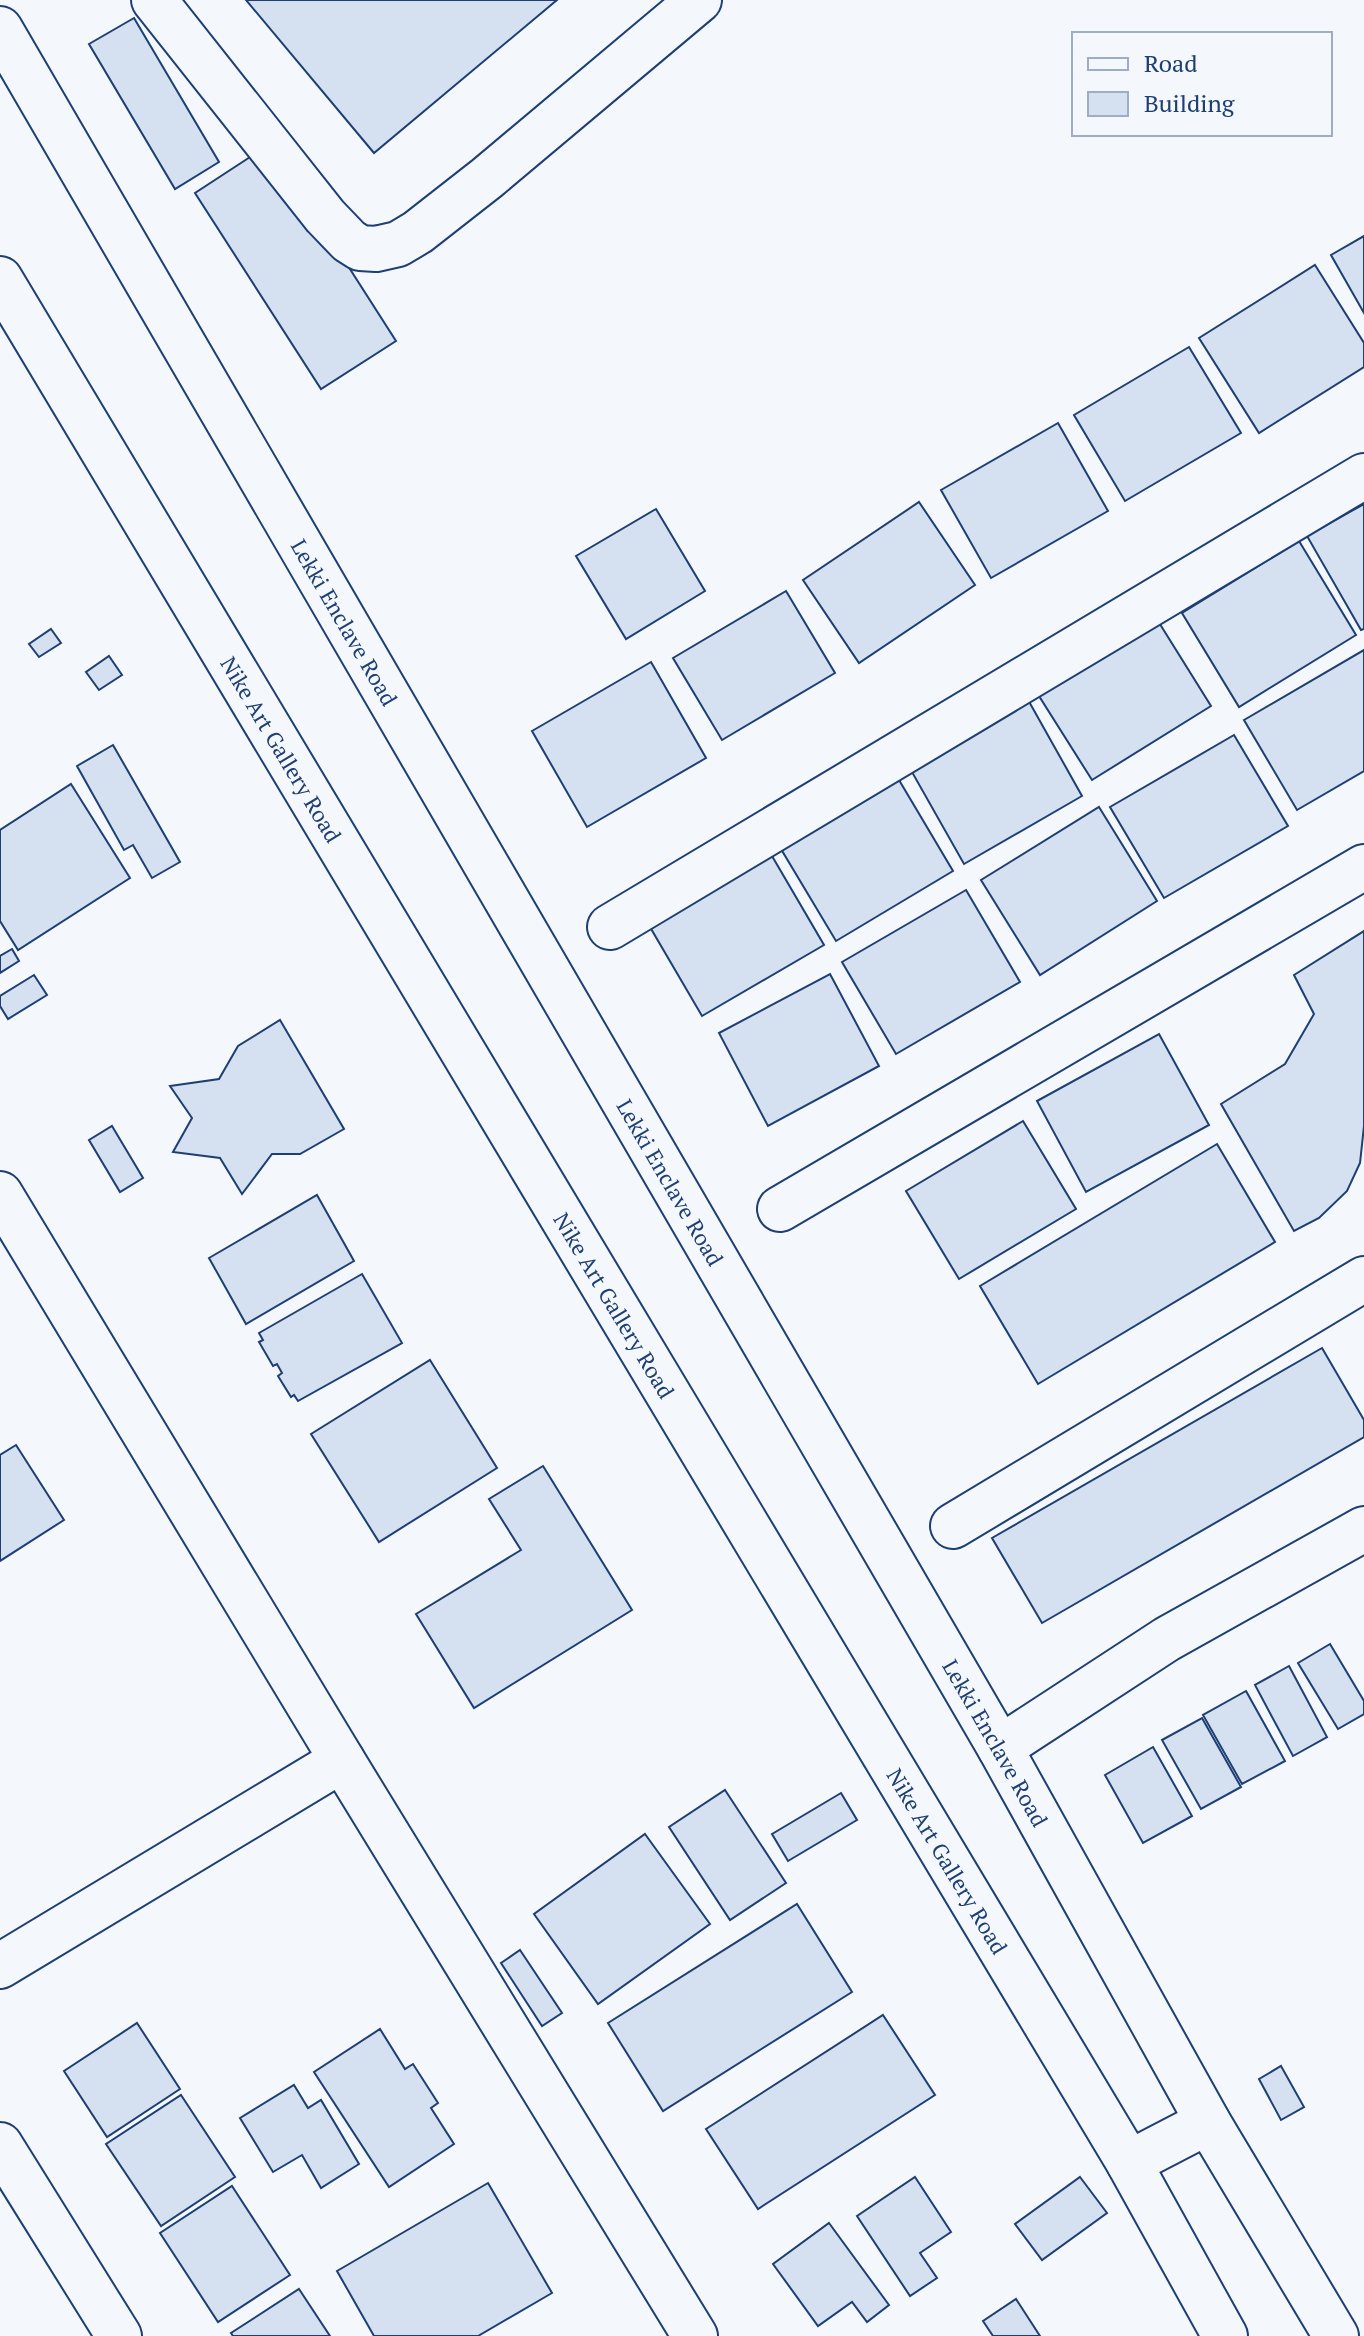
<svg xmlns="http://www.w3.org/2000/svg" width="1364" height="2336" viewBox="0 0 1364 2336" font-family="'PT Serif',serif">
	<rect width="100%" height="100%" fill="#f4f7fb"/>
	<g fill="#d5e0f0" stroke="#1d3f73" stroke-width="2">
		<path d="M 246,0 L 557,0 L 374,153 Z"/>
		<path d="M 134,18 L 219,162 L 175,189 L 89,44 Z"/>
		<path d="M 270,144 L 396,341 L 321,389 L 195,193 Z"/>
		<path d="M 1364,236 L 1364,313 L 1331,255 Z"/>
		<path d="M 1315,265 L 1364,343 L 1364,367 L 1259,433 L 1199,338 Z"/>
		<path d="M 1189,347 L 1241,433 L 1125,501 L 1074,415 Z"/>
		<path d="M 1058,423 L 1108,511 L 991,578 L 941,490 Z"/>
		<path d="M 919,502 L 975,585 L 859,663 L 803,580 Z"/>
		<path d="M 1364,504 L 1364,629 L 1361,630 L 1307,536 Z"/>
		<path d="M 656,509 L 705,591 L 626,639 L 576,556 Z"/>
		<path d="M 1299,541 L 1356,635 L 1239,707 L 1182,613 Z"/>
		<path d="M 786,591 L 835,673 L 722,740 L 673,658 Z"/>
		<path d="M 1158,621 L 1211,706 L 1092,780 L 1039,696 Z"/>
		<path d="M 51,629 L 61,643 L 39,657 L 29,644 Z"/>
		<path d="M 1364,650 L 1364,771 L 1297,810 L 1244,720 Z"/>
		<path d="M 109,656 L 122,675 L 99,690 L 86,672 Z"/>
		<path d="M 651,662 L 706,758 L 587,827 L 532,731 Z"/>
		<path d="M 1027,698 L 1082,796 L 964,864 L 908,765 Z"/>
		<path d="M 1234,735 L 1288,826 L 1164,898 L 1110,807 Z"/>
		<path d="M 113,745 L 180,862 L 152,878 L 133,845 L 124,850 L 77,766 Z"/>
		<path d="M 899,780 L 953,871 L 836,941 L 781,849 Z"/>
		<path d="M 71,784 L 130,878 L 18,950 L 0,921 L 0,830 Z"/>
		<path d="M 1099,807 L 1157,901 L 1040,975 L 981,880 Z"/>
		<path d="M 772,856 L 824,945 L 702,1016 L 650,927 Z"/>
		<path d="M 966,890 L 1020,982 L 896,1054 L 842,962 Z"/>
		<path d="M 1364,931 L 1364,1126 L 1360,1163 L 1347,1191 L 1319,1218 L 1294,1231 L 1221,1104 L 1285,1064 L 1314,1014 L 1294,975 Z"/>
		<path d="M 12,949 L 19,961 L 0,973 L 0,956 Z"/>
		<path d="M 830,974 L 879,1066 L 768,1126 L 719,1033 Z"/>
		<path d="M 34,975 L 47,995 L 8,1019 L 0,1006 L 0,996 Z"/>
		<path d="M 280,1020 L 344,1129 L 300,1154 L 272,1154 L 242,1194 L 220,1158 L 173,1152 L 192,1118 L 170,1086 L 219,1079 L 238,1046 Z"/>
		<path d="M 1159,1034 L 1209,1125 L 1086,1192 L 1037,1101 Z"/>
		<path d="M 1023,1121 L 1076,1209 L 959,1279 L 906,1191 Z"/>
		<path d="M 112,1126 L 143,1178 L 120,1192 L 89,1140 Z"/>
		<path d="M 1217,1144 L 1275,1242 L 1038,1384 L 980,1286 Z"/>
		<path d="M 317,1195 L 354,1261 L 246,1324 L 209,1258 Z"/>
		<path d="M 362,1274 L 402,1343 L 298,1401 L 294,1395 L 291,1397 L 278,1376 L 282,1373 L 277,1364 L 273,1366 L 259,1342 L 263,1340 L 259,1333 Z"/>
		<path d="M 1322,1348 L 1364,1420 L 1364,1437 L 1042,1623 L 992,1538 Z"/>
		<path d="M 430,1360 L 497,1468 L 379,1542 L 311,1434 Z"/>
		<path d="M 16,1445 L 64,1520 L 0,1561 L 0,1455 Z"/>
		<path d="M 543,1466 L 632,1610 L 474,1708 L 416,1614 L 521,1550 L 489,1499 Z"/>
		<path d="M 1330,1644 L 1364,1701 L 1364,1714 L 1338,1729 L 1298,1663 Z"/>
		<path d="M 1289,1666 L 1327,1737 L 1293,1756 L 1255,1685 Z"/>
		<path d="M 1246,1691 L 1285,1761 L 1242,1784 L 1203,1715 Z"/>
		<path d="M 1202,1718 L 1241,1787 L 1201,1809 L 1162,1740 Z"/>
		<path d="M 1153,1747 L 1192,1816 L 1143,1843 L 1105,1775 Z"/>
		<path d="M 725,1790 L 786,1883 L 730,1920 L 669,1827 Z"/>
		<path d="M 841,1793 L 857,1820 L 788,1861 L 772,1834 Z"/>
		<path d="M 645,1834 L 710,1924 L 598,2004 L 534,1914 Z"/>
		<path d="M 797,1904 L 852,1992 L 663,2111 L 608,2023 Z"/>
		<path d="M 520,1950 L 562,2013 L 542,2026 L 501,1963 Z"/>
		<path d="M 883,2015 L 935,2095 L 758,2209 L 706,2129 Z"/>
		<path d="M 137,2023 L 180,2089 L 107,2137 L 64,2071 Z"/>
		<path d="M 380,2029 L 405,2069 L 413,2064 L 438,2103 L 431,2108 L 454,2144 L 389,2187 L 314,2072 Z"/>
		<path d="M 1281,2066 L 1304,2107 L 1281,2120 L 1259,2079 Z"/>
		<path d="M 294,2085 L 308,2108 L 321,2100 L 359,2164 L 321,2188 L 302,2155 L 273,2172 L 240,2118 Z"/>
		<path d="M 181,2095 L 235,2177 L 161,2226 L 106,2144 Z"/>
		<path d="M 915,2177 L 951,2232 L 920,2253 L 937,2278 L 910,2296 L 857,2216 Z"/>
		<path d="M 1080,2177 L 1107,2213 L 1042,2260 L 1015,2224 Z"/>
		<path d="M 488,2183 L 552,2293 L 478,2336 L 374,2336 L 337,2271 Z"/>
		<path d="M 232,2186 L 290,2275 L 218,2322 L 160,2233 Z"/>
		<path d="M 829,2223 L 889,2305 L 867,2322 L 852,2302 L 818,2326 L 773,2264 Z"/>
		<path d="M 299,2289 L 330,2336 L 233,2336 L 231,2333 Z"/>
		<path d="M 1016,2299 L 1040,2336 L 993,2336 L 983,2321 Z"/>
	</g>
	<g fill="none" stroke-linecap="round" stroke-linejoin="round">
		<g stroke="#1d3f73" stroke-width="48">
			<g id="minor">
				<path d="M 154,0 L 325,216 L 349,241 L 360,248 L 376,249 L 398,244 L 418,232 L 487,178 L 699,0"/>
				<path id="s1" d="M 0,29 L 1000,1748 L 1208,2122 L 1336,2336"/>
				<path id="s2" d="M 0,279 L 1129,2163 L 1225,2336"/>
				<path d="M 610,927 L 1364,476"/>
				<path d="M 0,1194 L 342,1760 L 695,2336"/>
				<path d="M 780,1209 L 1364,867"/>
				<path d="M 953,1526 L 1364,1279"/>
				<path d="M 1000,1748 L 1167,1639 L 1364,1529"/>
				<path d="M 0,1966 L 342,1760"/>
				<path d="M 0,2145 L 119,2336"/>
				<path d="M 1129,2163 L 1208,2122"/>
			</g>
		</g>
		<use href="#minor" stroke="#f4f7fb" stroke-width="44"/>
	</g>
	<g text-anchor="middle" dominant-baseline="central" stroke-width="6" stroke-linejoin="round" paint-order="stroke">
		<g font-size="22" fill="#1d3f73" stroke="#f4f7fb">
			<text stroke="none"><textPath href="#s1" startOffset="686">Lekki Enclave Road</textPath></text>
			<text stroke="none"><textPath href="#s2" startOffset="548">Nike Art Gallery Road</textPath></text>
			<text stroke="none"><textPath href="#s1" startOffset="1334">Lekki Enclave Road</textPath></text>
			<text stroke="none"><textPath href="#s2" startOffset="1196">Nike Art Gallery Road</textPath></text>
			<text stroke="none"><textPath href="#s1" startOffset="1982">Lekki Enclave Road</textPath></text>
			<text stroke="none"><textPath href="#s2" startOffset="1844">Nike Art Gallery Road</textPath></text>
		</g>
	</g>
	<rect x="1072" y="32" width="260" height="104" fill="#f4f7fb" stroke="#9eadc5" stroke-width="2"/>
	<rect x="1088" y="58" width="40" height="12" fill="#f4f7fb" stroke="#9eadc5" stroke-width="2"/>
	<text x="1144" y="72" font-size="24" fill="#1d3f73">Road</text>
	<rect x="1088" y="92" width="40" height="24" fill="#d5e0f0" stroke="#9eadc5" stroke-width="2"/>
	<text x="1144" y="112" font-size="24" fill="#1d3f73">Building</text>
</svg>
